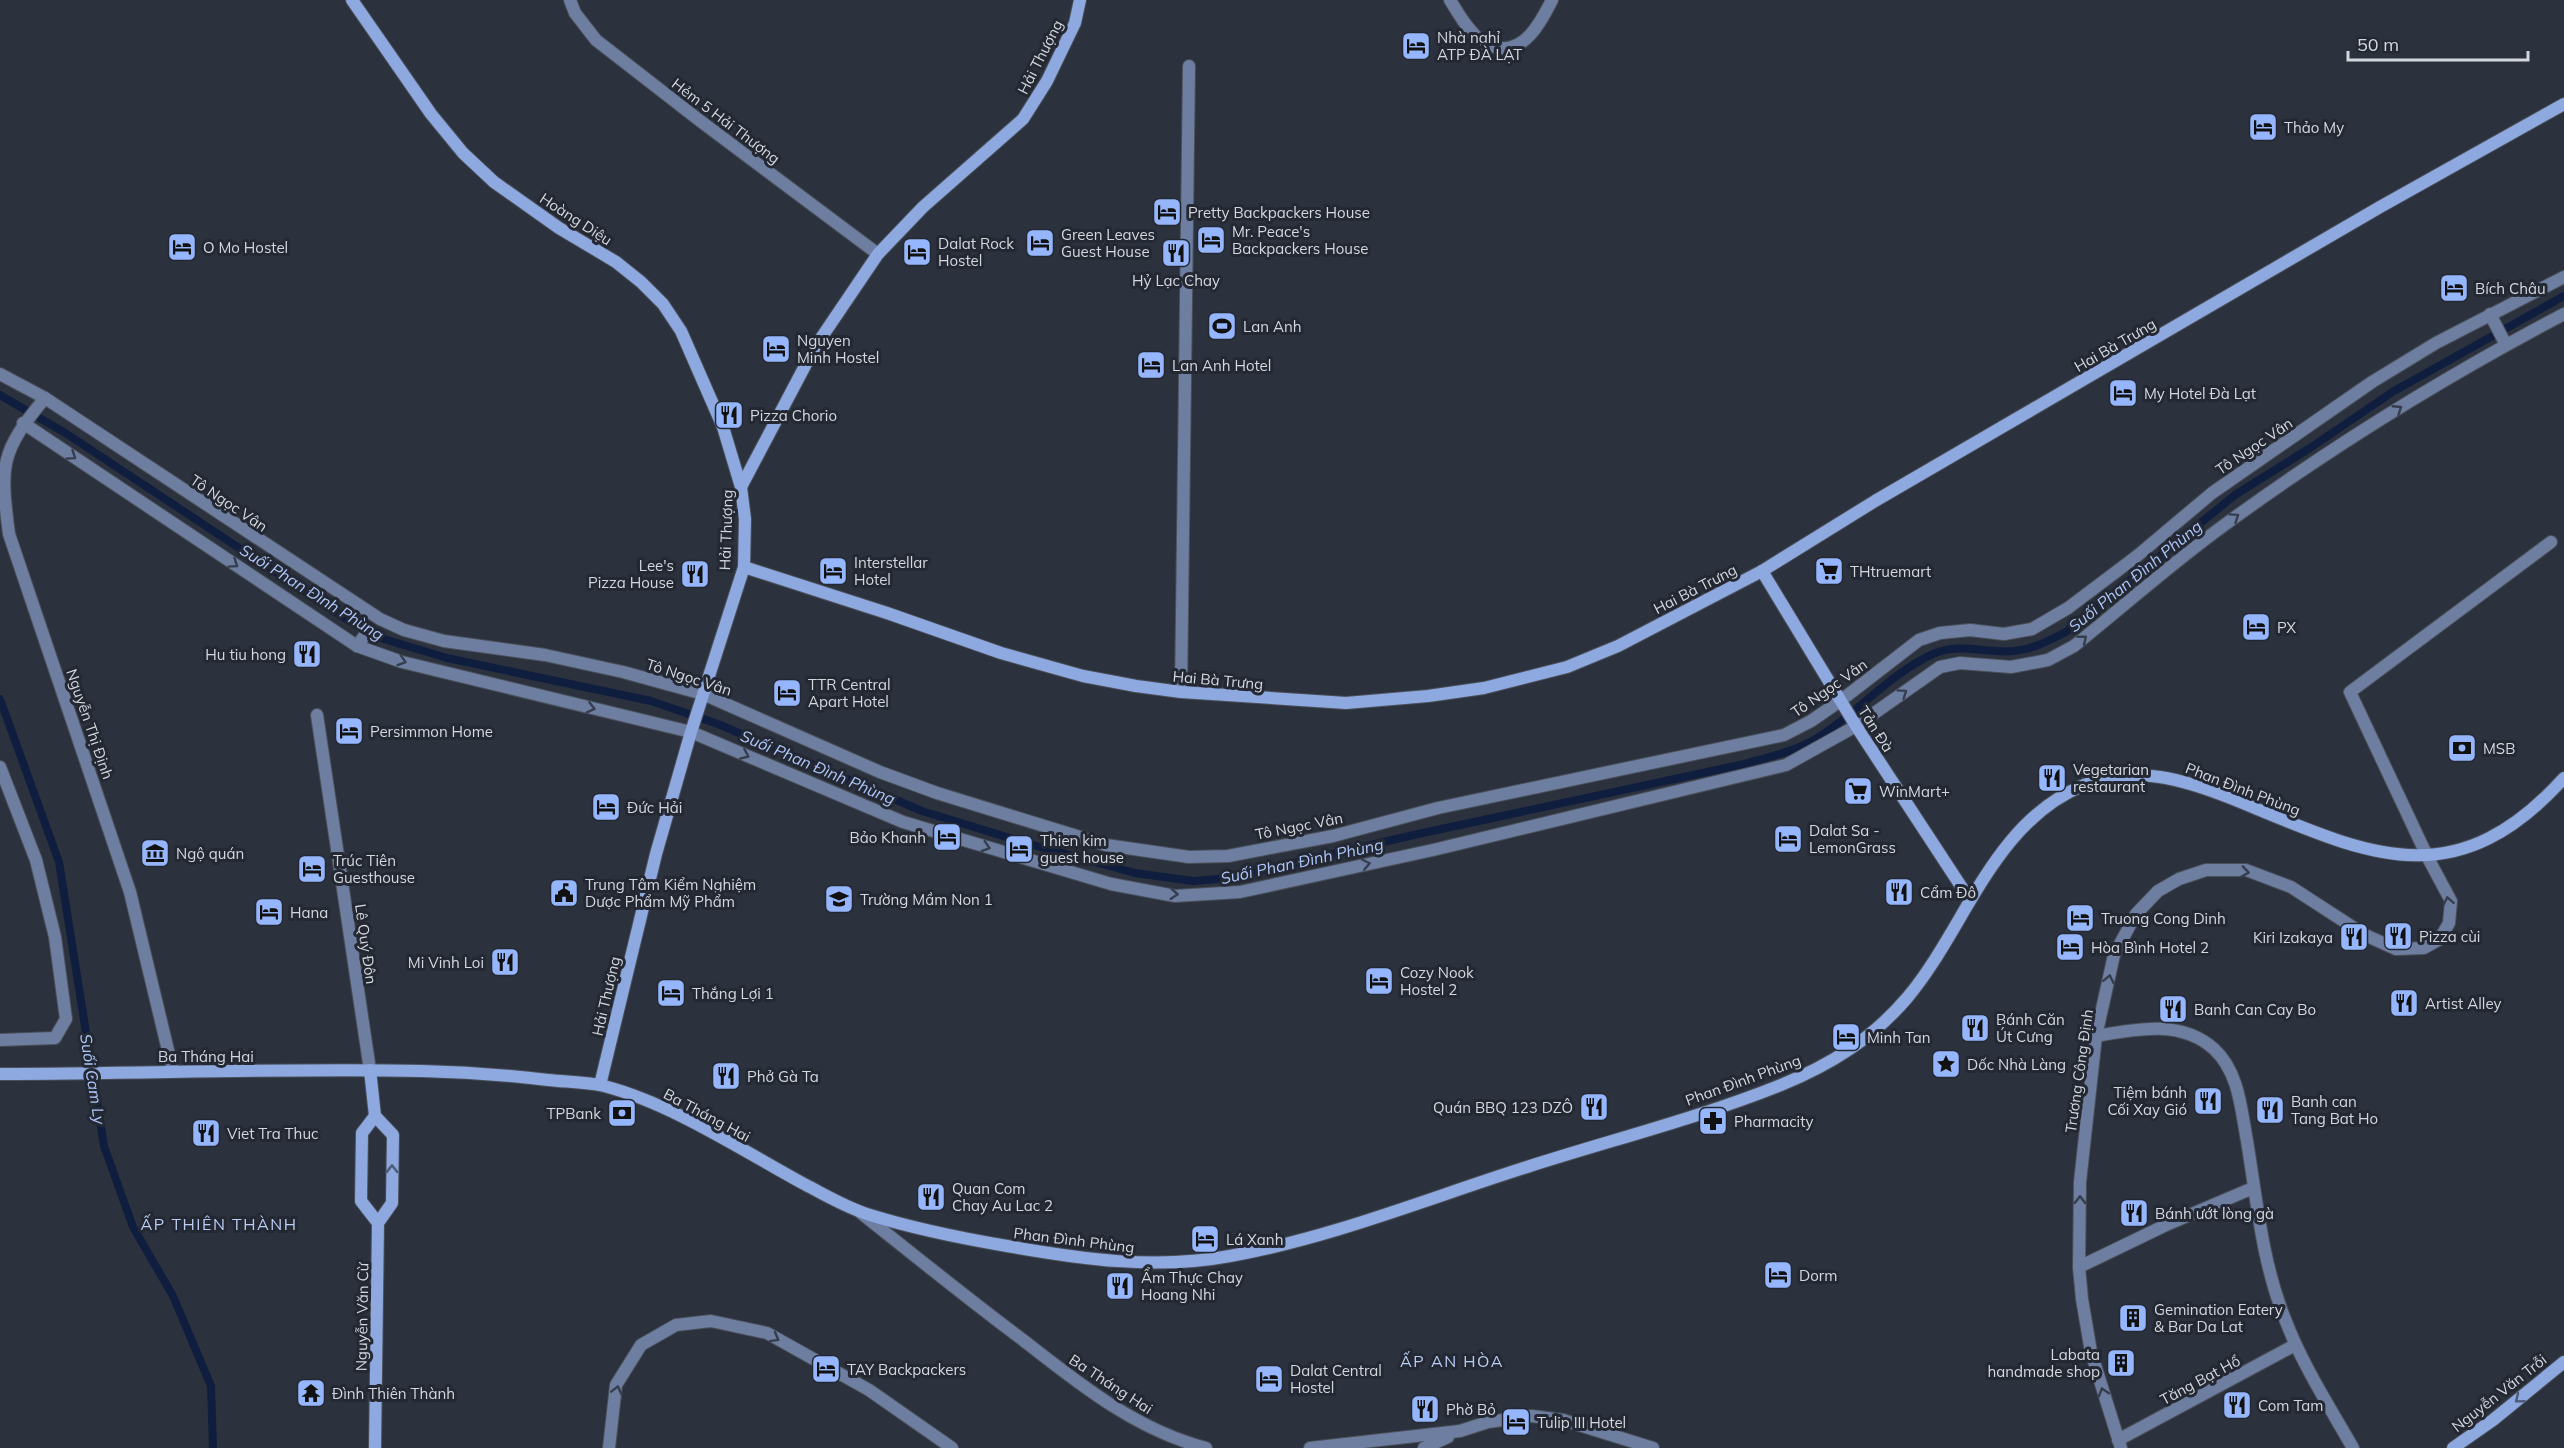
<svg xmlns="http://www.w3.org/2000/svg" width="2564" height="1448" viewBox="0 0 2564 1448" font-family="Mulish,sans-serif">
	<rect width="100%" height="100%" fill="#2c323d"/>
	<g fill="none" stroke-linecap="round" stroke-linejoin="round">
		<g stroke="#0f1d3f" stroke-width="8">
			<path d="M 0,395 L 67,434 L 346,619 L 377,637 L 447,658 L 651,701 L 718,724 L 922,811 L 1026,843 L 1135,873 L 1193,881 L 1229,878 L 1418,834 L 1744,764 C 1768,757 1793,752 1814,740 C 1856,715 1889,674 1933,654 C 1960,642 1987,654 2015,651 C 2034,649 2050,640 2066,632 L 2235,495 L 2310,448 L 2394,391 L 2564,296"/>
			<path d="M 0,699 L 59,862 L 104,1146 L 133,1227 L 173,1296 L 211,1386 L 213,1448"/>
		</g>
		<g stroke="#4a505a" stroke-width="14">
			<g id="street">
				<path d="M 570,0 L 575,13 L 596,40 L 699,120 L 878,254"/>
				<path d="M 1450,0 C 1459,15 1468,30 1482,42 C 1485,45 1490,45 1495,47 C 1524,55 1541,22 1552,0"/>
				<path d="M 2490,314 L 2506,345"/>
				<path d="M 0,374 L 45,398 L 380,619 L 404,630 L 444,641 L 545,655 L 623,672 L 703,694 L 880,772 L 937,793 L 1106,845 L 1189,857 L 1228,856 L 1333,836 L 1438,808 L 1784,735 L 1811,721 L 1840,701 L 1919,640 L 1940,633 L 1970,630 L 2004,634 L 2032,629 L 2068,608 L 2137,556 L 2212,493 L 2372,382 L 2436,343 L 2564,277"/>
				<path d="M 45,398 C 0,452 0,465 9,534 L 130,892 L 173,1071"/>
				<path d="M 23,423 L 357,646 L 402,662 L 691,732 L 903,822 L 1111,884 L 1175,896 L 1240,892 L 1433,850 L 1786,765 L 1856,726 L 1940,667 L 1960,663 L 2011,667 L 2048,660 L 2074,646 C 2124,606 2172,563 2223,526 C 2331,447 2446,376 2564,314"/>
				<path d="M 357,646 L 368,631"/>
				<path d="M 1181,692 L 1189,66"/>
				<path d="M 317,715 L 370,1070"/>
				<path d="M 0,767 L 36,860 L 55,937 L 66,1019 L 55,1038 L 0,1040"/>
				<path d="M 2096,1036 C 2135,1029 2181,1019 2214,1049 C 2239,1072 2241,1109 2247,1141 C 2257,1201 2262,1262 2285,1319 C 2302,1364 2329,1406 2353,1448"/>
				<path d="M 861,1213 C 915,1256 968,1299 1023,1340 C 1079,1384 1136,1430 1206,1448"/>
				<path d="M 2079,1267 L 2166,1225 L 2253,1188"/>
				<path d="M 2118,1440 L 2295,1345"/>
				<path d="M 609,1448 L 616,1385 L 641,1345 L 676,1325 L 711,1321 L 767,1333 L 869,1390 L 952,1448"/>
				<path d="M 1310,1448 L 1460,1431 L 1488,1422 L 1532,1416 L 1563,1420 L 1653,1448"/>
				<path d="M 1424,1448 L 1448,1437"/>
				<path d="M 2121,1448 L 2091,1352 L 2082,1299 L 2079,1267 L 2080,1182 L 2096,1036 L 2114,955 L 2136,914 L 2158,891 L 2179,879 L 2206,870 L 2246,870 L 2291,887 L 2365,935 L 2396,949 L 2424,948 L 2440,939 L 2449,923 L 2451,901 L 2428,858 L 2350,692 L 2551,542"/>
			</g>
		</g>
		<g stroke="#4a505a" stroke-width="14">
			<g id="secondary">
				<path d="M 352,0 L 431,114 L 463,153 L 494,182 L 559,228 L 616,262 L 641,282 L 663,304 L 681,331 L 723,427 L 741,487 L 745,519 L 744,567 L 691,732 L 656,854 L 600,1085"/>
				<path d="M 741,487 L 815,347 L 878,254 L 923,207 L 1023,119 L 1047,81 L 1075,23 L 1080,0"/>
				<path d="M 744,567 L 887,613 L 1001,653 L 1083,676 L 1136,686 L 1181,692 L 1346,703 L 1428,696 L 1484,688 L 1567,667 L 1618,646 L 1762,571 L 1875,501 L 2380,207 L 2564,104"/>
				<path d="M 1762,571 L 1856,726 L 1970,900"/>
				<path d="M 370,1070 L 375,1116 L 393,1135 L 392,1203 L 378,1223 L 375,1448"/>
				<path d="M 0,1074 C 141,1074 281,1068 422,1071 C 465,1072 506,1075 548,1080 C 567,1082 587,1082 604,1086 C 673,1104 743,1151 806,1185 C 827,1196 847,1208 870,1215 C 915,1229 960,1238 1007,1246 C 1081,1259 1155,1270 1230,1256 C 1331,1238 1429,1198 1527,1167 C 1611,1140 1699,1118 1781,1085 C 1830,1065 1872,1039 1907,998 C 1966,928 1992,823 2084,785 C 2134,764 2186,780 2233,799 C 2365,853 2452,901 2564,778"/>
				<path d="M 375,1116 L 362,1133 L 361,1201 L 378,1223"/>
				<path d="M 2453,1448 L 2493,1420 L 2564,1362"/>
			</g>
		</g>
		<use href="#street" stroke="#6d7ea1" stroke-width="12"/>
		<use href="#secondary" stroke="#8ea8e0" stroke-width="12"/>
	</g>
	<defs><path id="oneway-chevron" d="M-2-3.5L2.5 0L-2 3.5" fill="none" stroke-width="1.6" stroke-linecap="round" stroke-linejoin="round" transform="scale(1.5)"/></defs>
	<g stroke="#363e4e">
		<use href="#oneway-chevron" transform="translate(2398 409) rotate(-33)"/>
		<use href="#oneway-chevron" transform="translate(72 456) rotate(34)"/>
		<use href="#oneway-chevron" transform="translate(2235 517) rotate(-34)"/>
		<use href="#oneway-chevron" transform="translate(234 564) rotate(34)"/>
		<use href="#oneway-chevron" transform="translate(2083 639) rotate(-39)"/>
		<use href="#oneway-chevron" transform="translate(402 661) rotate(17)"/>
		<use href="#oneway-chevron" transform="translate(1903 693) rotate(-35)"/>
		<use href="#oneway-chevron" transform="translate(591 708) rotate(14)"/>
		<use href="#oneway-chevron" transform="translate(745 755) rotate(23)"/>
		<use href="#oneway-chevron" transform="translate(986 847) rotate(17)"/>
		<use href="#oneway-chevron" transform="translate(1366 864) rotate(-12)"/>
		<use href="#oneway-chevron" transform="translate(2245 872) rotate(9)"/>
		<use href="#oneway-chevron" transform="translate(1174 894) rotate(4)"/>
		<use href="#oneway-chevron" transform="translate(2448 901) rotate(-101)"/>
		<use href="#oneway-chevron" transform="translate(2109 979) rotate(-78)"/>
		<use href="#oneway-chevron" transform="translate(2080 1200) rotate(-89)"/>
		<use href="#oneway-chevron" transform="translate(775 1338) rotate(29)"/>
		<use href="#oneway-chevron" transform="translate(617 1390) rotate(-76)"/>
		<use href="#oneway-chevron" transform="translate(2103 1392) rotate(-107)"/>
	</g>
	<g stroke="#4e5b78">
		<use href="#oneway-chevron" transform="translate(392 1169) rotate(-90)"/>
		<use href="#oneway-chevron" transform="translate(2519 1399) rotate(141)"/>
	</g>
	<defs>
		<g id="hotel-square" transform="scale(1.5)"><rect x="-9" y="-9" width="18" height="18" rx="4" fill="#95b6fd" stroke="#232833"/><path d="M-6-4.5h1.5V1H6V5H4.5V3h-9V5H-6ZM-4 0a1.8 1.8 0 1 1 3.6 0ZM.5 0V-2.5h3Q6-2.5 6 0Z" fill="#111"/></g>
		<g id="restaurant-square" transform="scale(1.5)"><rect x="-9" y="-9" width="18" height="18" rx="4" fill="#95b6fd" stroke="#232833"/><path d="M-5-6h1v4h1v-4h1v4h1v-4h1v5L-1.5 .5V6h-2V.5L-5-1ZM5-6V6H3V1.5H1.5Q1.5-4 5-6Z" fill="#111"/></g>
		<g id="stadium-square" transform="scale(1.5)"><rect x="-9" y="-9" width="18" height="18" rx="4" fill="#95b6fd" stroke="#232833"/><path d="M0-5a6.5 5 0 1 0 0 10a6.5 5 0 1 0 0-10ZM-3.5-1.8h7v3.6h-7Z" fill="#111"/></g>
		<g id="supermarket-square" transform="scale(1.5)"><rect x="-9" y="-9" width="18" height="18" rx="4" fill="#95b6fd" stroke="#232833"/><path d="M-6-5.5h2.5l.6 2H6L4.5 2H-2.5L-4.4-4H-6ZM-1.5 3.2a1.3 1.3 0 1 0 .1 0ZM3 3.2a1.3 1.3 0 1 0 .1 0Z" fill="#111"/></g>
		<g id="bank-square" transform="scale(1.5)"><rect x="-9" y="-9" width="18" height="18" rx="4" fill="#95b6fd" stroke="#232833"/><path d="M-6-4H6V4H-6ZM0-2.3a2.3 2.3 0 1 0 0 4.6a2.3 2.3 0 1 0 0-4.6Z" fill="#111"/></g>
		<g id="museum-square" transform="scale(1.5)"><rect x="-9" y="-9" width="18" height="18" rx="4" fill="#95b6fd" stroke="#232833"/><path d="M0-6L6-3V-2H-6V-3ZM-5-1h2V3h-2ZM-1-1h2V3h-2ZM3-1h2V3H3ZM-6 4H6V6H-6Z" fill="#111"/></g>
		<g id="civic-square" transform="scale(1.5)"><rect x="-9" y="-9" width="18" height="18" rx="4" fill="#95b6fd" stroke="#232833"/><path d="M-.6-6.5H3V-4.5H.6V-3L4-1V1h2V6H-6V1h2V-1L-.6-3ZM-1.2 2.5V6h2.4V2.5Z" fill="#111"/></g>
		<g id="school-square" transform="scale(1.5)"><rect x="-9" y="-9" width="18" height="18" rx="4" fill="#95b6fd" stroke="#232833"/><path d="M0-5L7-2L0 1L-7-2ZM-4 1L0 2.5L4 1V4Q0 6-4 4Z" fill="#111"/></g>
		<g id="sight-square" transform="scale(1.5)"><rect x="-9" y="-9" width="18" height="18" rx="4" fill="#95b6fd" stroke="#232833"/><path d="M0-6L1.8-2.2L6-1.7L2.9 1.2L3.7 5.4L0 3.3L-3.7 5.4L-2.9 1.2L-6-1.7L-1.8-2.2Z" fill="#111"/></g>
		<g id="pharmacy-square" transform="scale(1.5)"><rect x="-9" y="-9" width="18" height="18" rx="4" fill="#95b6fd" stroke="#232833"/><path d="M-2-6h4v4h4v4h-4v4h-4v-4h-4v-4h4Z" fill="#111"/></g>
		<g id="building-square" transform="scale(1.5)"><rect x="-9" y="-9" width="18" height="18" rx="4" fill="#95b6fd" stroke="#232833"/><path d="M-4-6H4V6H1V3H-1V6H-4ZM-2.5-4.3h1.7v1.8h-1.7ZM.8-4.3h1.7v1.8H.8ZM-2.5-1h1.7V.8h-1.7ZM.8-1h1.7V.8H.8Z" fill="#111"/></g>
		<g id="temple-square" transform="scale(1.5)"><rect x="-9" y="-9" width="18" height="18" rx="4" fill="#95b6fd" stroke="#232833"/><path d="M0-6L5-2H3V0L6.5 2.5H4V6H1.5V3h-3V6H-4V2.5H-6.5L-3 0V-2H-5Z" fill="#111"/></g>
	</defs>
	<g fill-rule="evenodd">
		<use href="#hotel-square" x="1416" y="46"/>
		<use href="#hotel-square" x="2263" y="127"/>
		<use href="#hotel-square" x="1167" y="212"/>
		<use href="#hotel-square" x="1211" y="240"/>
		<use href="#hotel-square" x="1040" y="243"/>
		<use href="#hotel-square" x="182" y="247"/>
		<use href="#hotel-square" x="917" y="252"/>
		<use href="#restaurant-square" x="1176" y="253"/>
		<use href="#hotel-square" x="2454" y="288"/>
		<use href="#stadium-square" x="1222" y="326"/>
		<use href="#hotel-square" x="776" y="349"/>
		<use href="#hotel-square" x="1151" y="365"/>
		<use href="#hotel-square" x="2123" y="393"/>
		<use href="#restaurant-square" x="729" y="415"/>
		<use href="#hotel-square" x="833" y="571"/>
		<use href="#supermarket-square" x="1829" y="571"/>
		<use href="#restaurant-square" x="695" y="574"/>
		<use href="#hotel-square" x="2256" y="627"/>
		<use href="#restaurant-square" x="307" y="654"/>
		<use href="#hotel-square" x="787" y="693"/>
		<use href="#hotel-square" x="349" y="731"/>
		<use href="#bank-square" x="2462" y="748"/>
		<use href="#restaurant-square" x="2052" y="778"/>
		<use href="#supermarket-square" x="1858" y="791"/>
		<use href="#hotel-square" x="606" y="807"/>
		<use href="#hotel-square" x="947" y="837"/>
		<use href="#hotel-square" x="1788" y="839"/>
		<use href="#hotel-square" x="1019" y="849"/>
		<use href="#museum-square" x="155" y="853"/>
		<use href="#hotel-square" x="312" y="869"/>
		<use href="#restaurant-square" x="1899" y="892"/>
		<use href="#civic-square" x="564" y="893"/>
		<use href="#school-square" x="839" y="899"/>
		<use href="#hotel-square" x="269" y="912"/>
		<use href="#hotel-square" x="2080" y="918"/>
		<use href="#restaurant-square" x="2398" y="936"/>
		<use href="#restaurant-square" x="2354" y="937"/>
		<use href="#hotel-square" x="2070" y="947"/>
		<use href="#restaurant-square" x="505" y="962"/>
		<use href="#hotel-square" x="1379" y="981"/>
		<use href="#hotel-square" x="671" y="993"/>
		<use href="#restaurant-square" x="2404" y="1003"/>
		<use href="#restaurant-square" x="2173" y="1009"/>
		<use href="#restaurant-square" x="1975" y="1028"/>
		<use href="#hotel-square" x="1846" y="1037"/>
		<use href="#sight-square" x="1946" y="1064"/>
		<use href="#restaurant-square" x="726" y="1076"/>
		<use href="#restaurant-square" x="2208" y="1101"/>
		<use href="#restaurant-square" x="1594" y="1107"/>
		<use href="#restaurant-square" x="2270" y="1110"/>
		<use href="#bank-square" x="622" y="1113"/>
		<use href="#pharmacy-square" x="1713" y="1121"/>
		<use href="#restaurant-square" x="206" y="1133"/>
		<use href="#restaurant-square" x="931" y="1197"/>
		<use href="#restaurant-square" x="2134" y="1213"/>
		<use href="#hotel-square" x="1205" y="1239"/>
		<use href="#hotel-square" x="1778" y="1275"/>
		<use href="#restaurant-square" x="1120" y="1286"/>
		<use href="#building-square" x="2133" y="1318"/>
		<use href="#building-square" x="2121" y="1363"/>
		<use href="#hotel-square" x="826" y="1369"/>
		<use href="#hotel-square" x="1269" y="1379"/>
		<use href="#temple-square" x="311" y="1393"/>
		<use href="#restaurant-square" x="2237" y="1405"/>
		<use href="#restaurant-square" x="1425" y="1409"/>
		<use href="#hotel-square" x="1516" y="1422"/>
	</g>
	<g text-anchor="middle" dominant-baseline="central" stroke-width="6" stroke-linejoin="round" paint-order="stroke">
		<g font-size="15" fill="#d3d7de" stroke="#232833" text-anchor="start">
			<text x="1437" y="37">Nhà nghỉ<tspan x="1437" dy="17">ATP ĐÀ LẠT</tspan></text>
			<text x="2284" y="127">Thảo My</text>
			<text x="1188" y="212">Pretty Backpackers House</text>
			<text x="1232" y="231">Mr. Peace's<tspan x="1232" dy="17">Backpackers House</tspan></text>
			<text x="1061" y="234">Green Leaves<tspan x="1061" dy="17">Guest House</tspan></text>
			<text x="938" y="243">Dalat Rock<tspan x="938" dy="17">Hostel</tspan></text>
			<text x="203" y="247">O Mo Hostel</text>
			<text x="1176" y="280" text-anchor="middle">Hỷ Lạc Chay</text>
			<text x="2475" y="288">Bích Châu</text>
			<text x="1243" y="326">Lan Anh</text>
			<text x="797" y="340">Nguyen<tspan x="797" dy="17">Minh Hostel</tspan></text>
			<text x="1172" y="365">Lan Anh Hotel</text>
			<text x="2144" y="393">My Hotel Đà Lạt</text>
			<text x="750" y="415">Pizza Chorio</text>
			<text x="854" y="562">Interstellar<tspan x="854" dy="17">Hotel</tspan></text>
			<text x="674" y="565" text-anchor="end">Lee's<tspan x="674" dy="17">Pizza House</tspan></text>
			<text x="1850" y="571">THtruemart</text>
			<text x="2277" y="627">PX</text>
			<text x="286" y="654" text-anchor="end">Hu tiu hong</text>
			<text x="808" y="684">TTR Central<tspan x="808" dy="17">Apart Hotel</tspan></text>
			<text x="370" y="731">Persimmon Home</text>
			<text x="2483" y="748">MSB</text>
			<text x="2073" y="769">Vegetarian<tspan x="2073" dy="17">restaurant</tspan></text>
			<text x="1879" y="791">WinMart+</text>
			<text x="627" y="807">Đức Hải</text>
			<text x="1809" y="830">Dalat Sa -<tspan x="1809" dy="17">LemonGrass</tspan></text>
			<text x="926" y="837" text-anchor="end">Bảo Khanh</text>
			<text x="1040" y="840">Thien kim<tspan x="1040" dy="17">guest house</tspan></text>
			<text x="176" y="853">Ngộ quán</text>
			<text x="333" y="860">Trúc Tiên<tspan x="333" dy="17">Guesthouse</tspan></text>
			<text x="585" y="884">Trung Tâm Kiểm Nghiệm<tspan x="585" dy="17">Dược Phẩm Mỹ Phẩm</tspan></text>
			<text x="1920" y="892">Cẩm Đô</text>
			<text x="860" y="899">Trường Mầm Non 1</text>
			<text x="290" y="912">Hana</text>
			<text x="2101" y="918">Truong Cong Dinh</text>
			<text x="2419" y="936">Pizza cùi</text>
			<text x="2333" y="937" text-anchor="end">Kiri Izakaya</text>
			<text x="2091" y="947">Hòa Bình Hotel 2</text>
			<text x="484" y="962" text-anchor="end">Mi Vinh Loi</text>
			<text x="1400" y="972">Cozy Nook<tspan x="1400" dy="17">Hostel 2</tspan></text>
			<text x="692" y="993">Thắng Lợi 1</text>
			<text x="2425" y="1003">Artist Alley</text>
			<text x="2194" y="1009">Banh Can Cay Bo</text>
			<text x="1996" y="1019">Bánh Căn<tspan x="1996" dy="17">Út Cưng</tspan></text>
			<text x="1867" y="1037">Minh Tan</text>
			<text x="1967" y="1064">Dốc Nhà Làng</text>
			<text x="747" y="1076">Phở Gà Ta</text>
			<text x="2187" y="1092" text-anchor="end">Tiệm bánh<tspan x="2187" dy="17">Cối Xay Gió</tspan></text>
			<text x="2291" y="1101">Banh can<tspan x="2291" dy="17">Tang Bat Ho</tspan></text>
			<text x="1573" y="1107" text-anchor="end">Quán BBQ 123 DZÔ</text>
			<text x="601" y="1113" text-anchor="end">TPBank</text>
			<text x="1734" y="1121">Pharmacity</text>
			<text x="227" y="1133">Viet Tra Thuc</text>
			<text x="952" y="1188">Quan Com<tspan x="952" dy="17">Chay Au Lac 2</tspan></text>
			<text x="2155" y="1213">Bánh ướt lòng gà</text>
			<text x="1226" y="1239">Lá Xanh</text>
			<text x="1799" y="1275">Dorm</text>
			<text x="1141" y="1277">Ẩm Thực Chay<tspan x="1141" dy="17">Hoang Nhi</tspan></text>
			<text x="2154" y="1309">Gemination Eatery<tspan x="2154" dy="17">&amp; Bar Da Lat</tspan></text>
			<text x="2100" y="1354" text-anchor="end">Labata<tspan x="2100" dy="17">handmade shop</tspan></text>
			<text x="847" y="1369">TAY Backpackers</text>
			<text x="1290" y="1370">Dalat Central<tspan x="1290" dy="17">Hostel</tspan></text>
			<text x="332" y="1393">Đình Thiên Thành</text>
			<text x="2258" y="1405">Com Tam</text>
			<text x="1446" y="1409">Phờ Bỏ</text>
			<text x="1537" y="1422">Tulip III Hotel</text>
		</g>
		<g font-size="15" fill="#d3d7de" stroke="#232833">
			<text transform="translate(1040 57) rotate(-63)">Hải Thượng</text>
			<text transform="translate(726 121) rotate(37)">Hẻm 5 Hải Thượng</text>
			<text transform="translate(576 219) rotate(33)">Hoàng Diệu</text>
			<text transform="translate(2115 345) rotate(-30)">Hai Bà Trưng</text>
			<text transform="translate(2254 446) rotate(-34)">Tô Ngọc Vân</text>
			<text transform="translate(229 503) rotate(34)">Tô Ngọc Vân</text>
			<text transform="translate(726 530) rotate(-88)">Hải Thượng</text>
			<text transform="translate(1695 589) rotate(-27)">Hai Bà Trưng</text>
			<text transform="translate(689 677) rotate(18)">Tô Ngọc Vân</text>
			<text transform="translate(1218 680) rotate(5)">Hai Bà Trưng</text>
			<text transform="translate(1829 688) rotate(-35)">Tô Ngọc Vân</text>
			<text transform="translate(90 724) rotate(71)">Nguyễn Thị Định</text>
			<text transform="translate(1876 729) rotate(57)">Tản Đà</text>
			<text transform="translate(2243 789) rotate(21)">Phan Đình Phùng</text>
			<text transform="translate(1299 826) rotate(-11)">Tô Ngọc Vân</text>
			<text transform="translate(366 944) rotate(82)">Lê Quý Đôn</text>
			<text transform="translate(606 996) rotate(-77)">Hải Thượng</text>
			<text x="206" y="1056">Ba Tháng Hai</text>
			<text transform="translate(2079 1071) rotate(-82)">Trương Công Định</text>
			<text transform="translate(1743 1080) rotate(-20)">Phan Đình Phùng</text>
			<text transform="translate(707 1115) rotate(28)">Ba Tháng Hai</text>
			<text transform="translate(1074 1240) rotate(7)">Phan Đình Phùng</text>
			<text transform="translate(362 1317) rotate(-89)">Nguyễn Văn Cừ</text>
			<text transform="translate(2200 1380) rotate(-28)">Tăng Bạt Hổ</text>
			<text transform="translate(1111 1384) rotate(33)">Ba Tháng Hai</text>
			<text transform="translate(2499 1393) rotate(-38)">Nguyễn Văn Trỗi</text>
		</g>
		<g font-size="16" font-style="italic" fill="#aec7fb" stroke="#232833">
			<text transform="translate(2135 576) rotate(-39)">Suối Phan Đình Phùng</text>
			<text transform="translate(312 592) rotate(32)">Suối Phan Đình Phùng</text>
			<text transform="translate(818 767) rotate(23)">Suối Phan Đình Phùng</text>
			<text transform="translate(1302 861) rotate(-12)">Suối Phan Đình Phùng</text>
			<text transform="translate(93 1079) rotate(81)">Suối Cam Ly</text>
		</g>
		<g font-size="16" letter-spacing="1.5" fill="#b8ccf4" stroke="#232833">
			<text x="219" y="1224">ẤP THIÊN THÀNH</text>
			<text x="1452" y="1361">ẤP AN HÒA</text>
		</g>
	</g>
	<path d="M2348 51v9h180v-9" fill="none" stroke="#d3d7de" stroke-width="3"/>
	<text x="2357" y="51" font-size="18" fill="#d3d7de" stroke="#232833" stroke-width="4.5" paint-order="stroke">50 m</text>
</svg>
